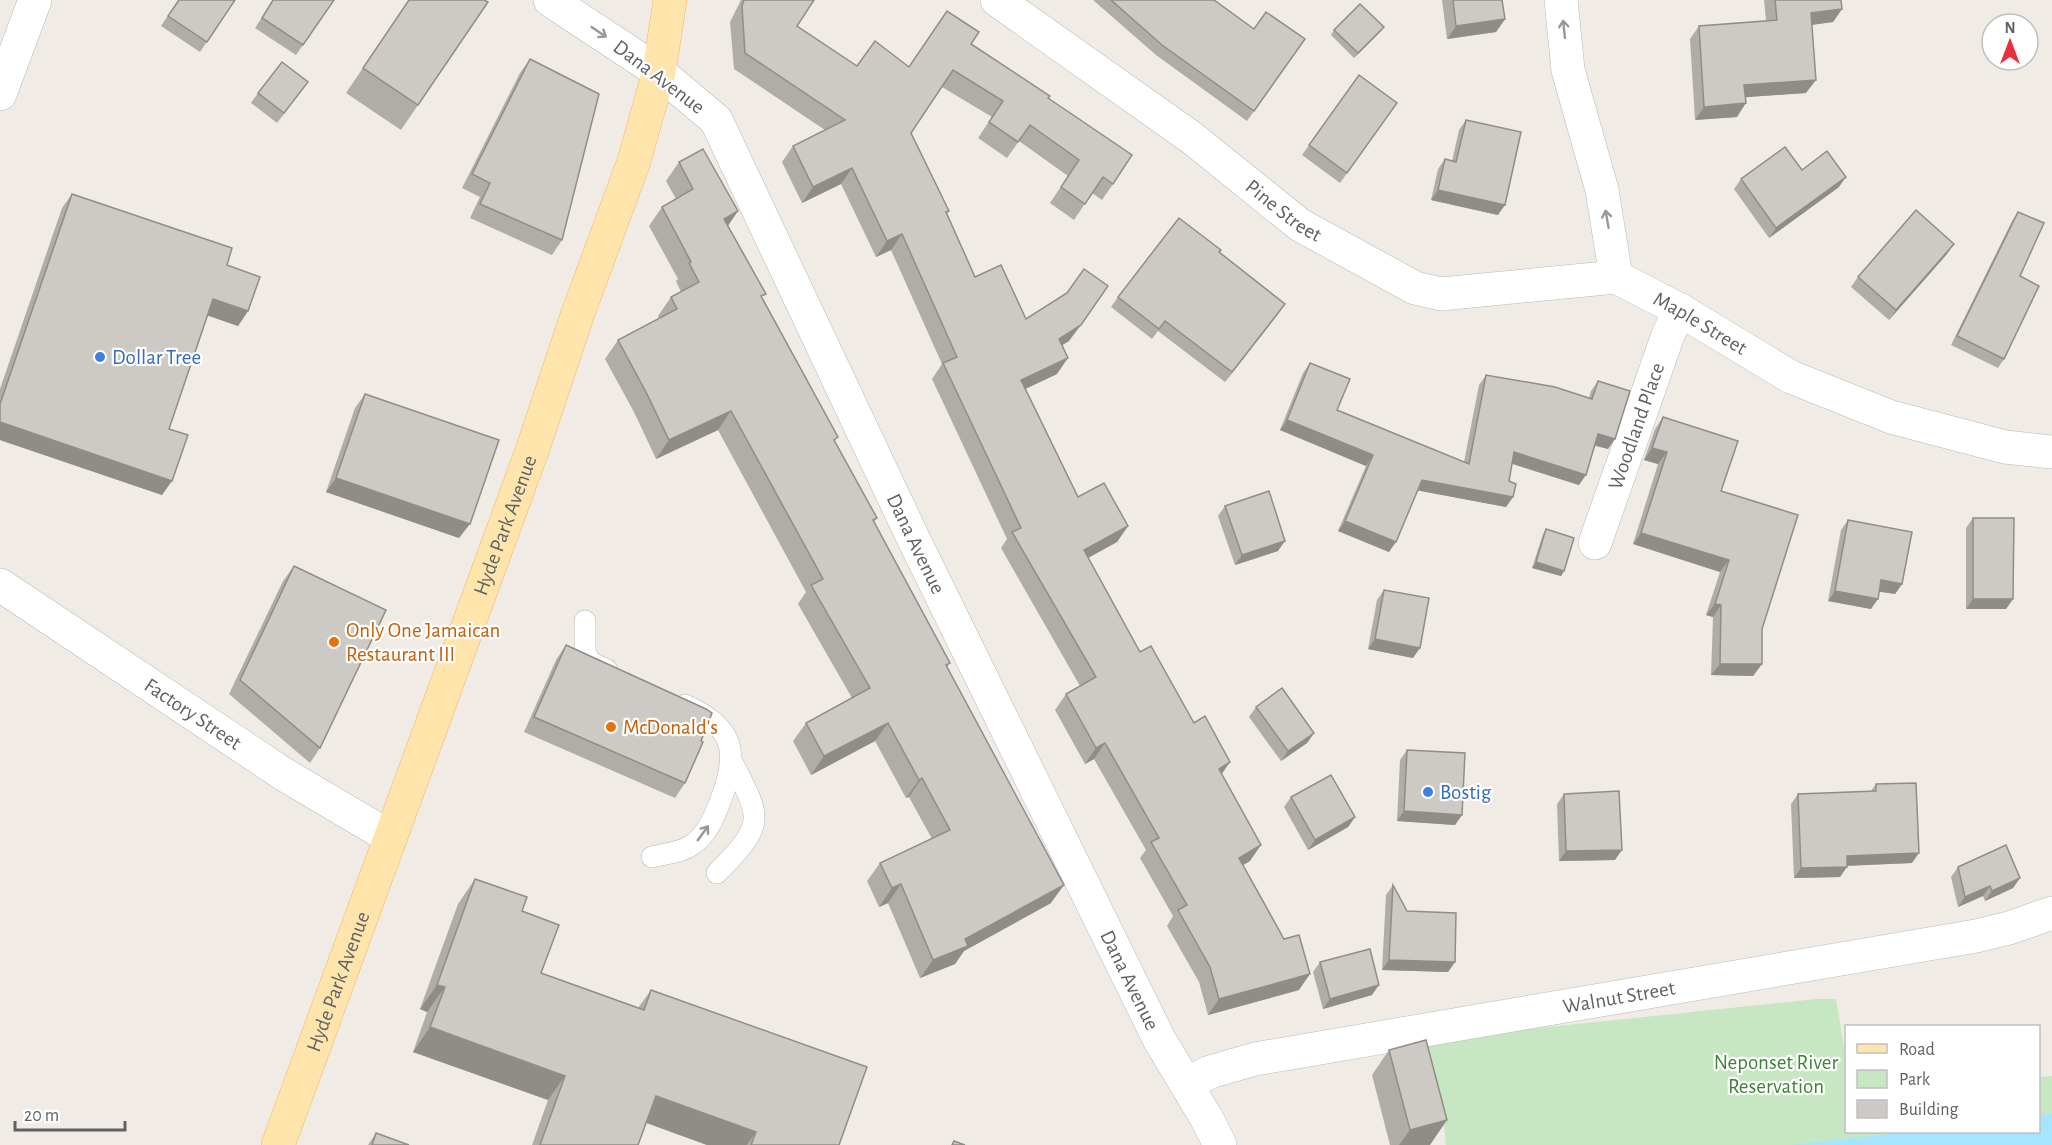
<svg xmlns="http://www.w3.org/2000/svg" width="2052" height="1145" viewBox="0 0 2052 1145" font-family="'Alegreya Sans',sans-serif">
	<rect width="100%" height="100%" fill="#f0ece5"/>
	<path fill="#c7e7c2" d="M 1816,999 L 1836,999 L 1846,1058 L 1846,1132 L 2038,1132 L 2039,1077 L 2052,1076 L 2052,1145 L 1446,1145 L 1443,1116 L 1427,1046 L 1501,1032 Z"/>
	<path fill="#a6e5ff" d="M 2052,1114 L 2052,1145 L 1789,1145 L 1909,1132 L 2038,1132 L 2039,1115 Z"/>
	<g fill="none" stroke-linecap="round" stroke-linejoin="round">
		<g stroke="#b6b9bc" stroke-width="22">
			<g id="lane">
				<path d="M 585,621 L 585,651 L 590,662 L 607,670"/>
				<path d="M 652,857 C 664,854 682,852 692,845 C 706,836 714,818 720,802 C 739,753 736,728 685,705"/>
				<path d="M 717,873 C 766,823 762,820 731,760"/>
			</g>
		</g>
		<g stroke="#b6b9bc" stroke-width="34">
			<g id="street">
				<path d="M 550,0 L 659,72"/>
				<path id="s1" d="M 997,0 L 1192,138 L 1300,225 L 1415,288 L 1441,294 L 1616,277"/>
				<path d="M 1561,0 L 1568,70 L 1602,190 L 1616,277"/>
				<path d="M 0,94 L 35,0"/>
				<path id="s2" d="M 1616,277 L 1680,310 L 1791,377 L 1891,417 L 2005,447 L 2052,452"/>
				<path id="s3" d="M 1595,543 L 1668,335 L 1680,310"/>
				<path id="s4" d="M 0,585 L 285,775 L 390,837"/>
				<path id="s5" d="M 1187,1084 L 1210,1072 L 1255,1059 L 1976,936 L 2009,928 L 2052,913"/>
			</g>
		</g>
		<g stroke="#b4b9bd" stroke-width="34">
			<g id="secondary">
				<path id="s6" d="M 659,72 L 716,120 L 913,538 L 1159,1039 L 1207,1119 L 1220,1145"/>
			</g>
		</g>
		<g stroke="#f4b35a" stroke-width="34">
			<g id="primary">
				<path id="s7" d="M 278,1145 L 532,451 L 577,316 L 634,161 L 659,72 L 670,0"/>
			</g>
		</g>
		<use href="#lane" stroke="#fff" stroke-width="21"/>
		<use href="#street" stroke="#fff" stroke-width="33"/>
		<use href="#secondary" stroke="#fff" stroke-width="33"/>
		<use href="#primary" stroke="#ffe5ab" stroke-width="33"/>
	</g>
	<g fill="#b0ada9">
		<path d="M 178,0 L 235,0 L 200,52 L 161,26 Z"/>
		<path d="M 273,0 L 334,0 L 296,55 L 255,28 Z"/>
		<path d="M 409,0 L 484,0 L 418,105 L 401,130 L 346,93 Z"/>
		<path d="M 741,0 L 814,0 L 797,26 L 857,66 L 909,67 L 971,44 L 1048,98 L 1113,184 L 1102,200 L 1092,193 L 1074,220 L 1050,203 L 1068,176 L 1019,141 L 1007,158 L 978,138 L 992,117 L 942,87 L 911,133 L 949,211 L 947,214 L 975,277 L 1026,319 L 1069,341 L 1062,345 L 1057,374 L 1025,389 L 1078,497 L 1128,526 L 1117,542 L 1088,558 L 1140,652 L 1222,775 L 1250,861 L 1243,865 L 1299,990 L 1208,1015 L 1199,982 L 1167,926 L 1173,916 L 1140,858 L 1146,850 L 1094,759 L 1085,764 L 1055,710 L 1066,694 L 1080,686 L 1001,548 L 1007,539 L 932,379 L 942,364 L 891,250 L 876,257 L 841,184 L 802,203 L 782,162 L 793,146 L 825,130 L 734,69 L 730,22 Z"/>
		<path d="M 1093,0 L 1214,0 L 1254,29 L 1305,39 L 1247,121 L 1156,55 Z"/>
		<path d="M 1442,0 L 1502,0 L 1505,19 L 1496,32 L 1447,39 Z"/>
		<path d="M 1764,0 L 1841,0 L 1842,9 L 1833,22 L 1812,25 L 1806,93 L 1745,97 L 1737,117 L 1695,120 L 1690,39 L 1699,26 L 1766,21 Z"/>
		<path d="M 1334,30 L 1380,32 L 1354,58 L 1331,35 Z"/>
		<path d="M 530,59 L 562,240 L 552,255 L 470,218 L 480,197 L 462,188 L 520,73 Z"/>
		<path d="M 1359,75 L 1397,103 L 1340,183 L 1302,155 Z"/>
		<path d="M 301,92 L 277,123 L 251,103 L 258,93 Z"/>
		<path d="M 1466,120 L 1498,215 L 1431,200 L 1438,169 L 1445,159 L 1452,161 L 1459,130 Z"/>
		<path d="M 679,162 L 738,211 L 728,225 L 763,299 L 835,441 L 877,518 L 874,522 L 950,663 L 947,667 L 1051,903 L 964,951 L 955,964 L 920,978 L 888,903 L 879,907 L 867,881 L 880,863 L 932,839 L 909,797 L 906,798 L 875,741 L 811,775 L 793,741 L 806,723 L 852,698 L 798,604 L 806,592 L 718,430 L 656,459 L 634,412 L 605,359 L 618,340 L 659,319 L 658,316 L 671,297 L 681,292 L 676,281 L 678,279 L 649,226 L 662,207 L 676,199 L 666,181 Z"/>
		<path d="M 1802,170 L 1839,187 L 1769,238 L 1734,189 L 1741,179 Z"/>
		<path d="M 72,194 L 248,311 L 238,326 L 208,315 L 169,429 L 162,495 L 0,440 L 0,389 L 62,208 Z"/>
		<path d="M 2018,212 L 2020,276 L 2004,359 L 1998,368 L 1951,345 L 2012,221 Z"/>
		<path d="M 1219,252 L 1278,314 L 1225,382 L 1158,331 L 1152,339 L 1111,307 L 1118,297 Z"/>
		<path d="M 1947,254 L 1889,320 L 1851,287 L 1858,277 Z"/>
		<path d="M 1310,363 L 1337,410 L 1464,462 L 1479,385 L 1486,375 L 1589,398 L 1591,391 L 1598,381 L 1615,439 L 1608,449 L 1595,446 L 1579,485 L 1512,464 L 1509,481 L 1513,497 L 1506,507 L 1418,490 L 1389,552 L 1338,531 L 1366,466 L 1280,430 L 1303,373 Z"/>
		<path d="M 365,394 L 459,538 L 326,492 L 355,408 Z"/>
		<path d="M 1663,417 L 1721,491 L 1762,629 L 1762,664 L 1753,676 L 1711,675 L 1713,617 L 1706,615 L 1720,572 L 1633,544 L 1658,464 L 1644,460 L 1655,429 Z"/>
		<path d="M 1225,506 L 1278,551 L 1235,565 L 1218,516 Z"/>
		<path d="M 1973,518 L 2013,599 L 2006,609 L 1966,609 L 1966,528 Z"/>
		<path d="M 1848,520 L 1902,584 L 1895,594 L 1879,591 L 1871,609 L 1828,601 L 1841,530 Z"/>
		<path d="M 1546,529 L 1564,571 L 1561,576 L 1532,568 L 1543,534 Z"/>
		<path d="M 294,566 L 320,748 L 310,763 L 229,694 L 283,581 Z"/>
		<path d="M 1384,590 L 1413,658 L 1368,649 L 1377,600 Z"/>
		<path d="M 566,645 L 701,741 L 685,783 L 675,798 L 524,732 L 556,660 Z"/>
		<path d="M 1256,707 L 1314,733 L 1307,743 L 1281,761 L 1249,717 Z"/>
		<path d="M 1407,750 L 1462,815 L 1455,825 L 1397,821 L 1400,760 Z"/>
		<path d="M 1876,784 L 1912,863 L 1847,866 L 1840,877 L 1794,878 L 1791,804 L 1798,794 L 1870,792 Z"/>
		<path d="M 1564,794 L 1615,860 L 1559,861 L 1557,804 Z"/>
		<path d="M 1291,797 L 1355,817 L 1348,827 L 1308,850 L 1284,807 Z"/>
		<path d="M 1958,867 L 2020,878 L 2013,888 L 1985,901 L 1983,896 L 1958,907 L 1951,877 Z"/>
		<path d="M 475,879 L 522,911 L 541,973 L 638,1008 L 651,990 L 839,1145 L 707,1145 L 646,1123 L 638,1145 L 532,1145 L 548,1100 L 413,1052 L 427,1012 L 420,1009 L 458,904 Z"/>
		<path d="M 1393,885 L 1407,911 L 1455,962 L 1448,972 L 1382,970 L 1386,895 Z"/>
		<path d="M 1320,962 L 1372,995 L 1323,1009 L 1313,972 Z"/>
		<path d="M 1389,1050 L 1430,1145 L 1390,1145 L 1372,1075 Z"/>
		<path d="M 376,1133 L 409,1145 L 368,1145 Z"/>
	</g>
	<g fill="#908d89">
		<path d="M 1842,9 L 1833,22 L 1802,26 L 1811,13 Z"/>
		<path d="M 1505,19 L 1496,32 L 1447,39 L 1456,26 Z"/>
		<path d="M 1384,27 L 1380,32 L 1354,58 L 1358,53 Z"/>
		<path d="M 1816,80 L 1806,93 L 1735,98 L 1744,85 Z"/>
		<path d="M 1746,103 L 1737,117 L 1695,120 L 1704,107 Z"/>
		<path d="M 852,168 L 841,184 L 802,203 L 813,187 Z"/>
		<path d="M 1846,177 L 1839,187 L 1769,238 L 1776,228 Z"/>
		<path d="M 1438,190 L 1505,205 L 1498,215 L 1431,200 Z"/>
		<path d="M 738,211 L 725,230 L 724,219 Z"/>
		<path d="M 902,234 L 891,250 L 876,257 L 887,241 Z"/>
		<path d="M 1954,244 L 1947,254 L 1889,320 L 1896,310 Z"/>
		<path d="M 213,299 L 248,311 L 238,326 L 203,314 Z"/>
		<path d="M 1285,304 L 1278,314 L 1225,382 L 1232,372 Z"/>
		<path d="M 1081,325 L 1069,341 L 1048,354 L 1059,339 Z"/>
		<path d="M 1068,358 L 1057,374 L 1010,396 L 1021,380 Z"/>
		<path d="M 731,411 L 718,430 L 656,459 L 669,440 Z"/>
		<path d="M 1287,420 L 1373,455 L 1366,466 L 1280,430 Z"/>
		<path d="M 0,422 L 172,481 L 162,495 L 0,440 Z"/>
		<path d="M 1598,434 L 1615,439 L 1608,449 L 1591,444 Z"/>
		<path d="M 1652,448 L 1667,452 L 1658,464 L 1644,460 Z"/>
		<path d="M 1514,452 L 1586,475 L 1579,485 L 1507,462 Z"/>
		<path d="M 336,478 L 470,524 L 459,538 L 326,492 Z"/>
		<path d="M 1422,480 L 1513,497 L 1506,507 L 1415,490 Z"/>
		<path d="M 1345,521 L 1396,542 L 1389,552 L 1338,531 Z"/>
		<path d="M 1128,526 L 1117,542 L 1073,566 L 1084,550 Z"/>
		<path d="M 1641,533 L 1729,560 L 1720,572 L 1633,544 Z"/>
		<path d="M 1285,541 L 1278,551 L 1235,565 L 1242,555 Z"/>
		<path d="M 1536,562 L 1564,571 L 1561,576 L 1532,568 Z"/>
		<path d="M 1881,580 L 1902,584 L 1895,594 L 1874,591 Z"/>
		<path d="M 1835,591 L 1878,599 L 1871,609 L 1828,601 Z"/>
		<path d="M 1973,599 L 2013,599 L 2006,609 L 1966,609 Z"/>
		<path d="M 1715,604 L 1721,605 L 1713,617 L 1706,615 Z"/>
		<path d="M 1375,639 L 1420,648 L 1413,658 L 1368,649 Z"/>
		<path d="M 1720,664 L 1762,664 L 1753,676 L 1711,675 Z"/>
		<path d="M 888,723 L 875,741 L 811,775 L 824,756 Z"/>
		<path d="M 1314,733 L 1307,743 L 1281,761 L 1288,751 Z"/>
		<path d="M 1105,743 L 1094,759 L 1085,764 L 1096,748 Z"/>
		<path d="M 1230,762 L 1219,778 L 1219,769 Z"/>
		<path d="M 922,778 L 909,797 L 906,798 L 919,780 Z"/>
		<path d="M 1404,811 L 1462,815 L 1455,825 L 1397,821 Z"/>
		<path d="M 1355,817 L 1348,827 L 1308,850 L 1315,840 Z"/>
		<path d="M 1261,845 L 1250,861 L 1228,874 L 1239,858 Z"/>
		<path d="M 1622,850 L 1615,860 L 1559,861 L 1566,851 Z"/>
		<path d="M 1919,853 L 1912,863 L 1840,866 L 1847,856 Z"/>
		<path d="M 1847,867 L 1840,877 L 1794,878 L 1801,868 Z"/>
		<path d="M 2020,878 L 2013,888 L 1985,901 L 1992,891 Z"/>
		<path d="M 901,884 L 888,903 L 879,907 L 892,888 Z"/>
		<path d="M 1064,885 L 1051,903 L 964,951 L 955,964 L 920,978 L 933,960 L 965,939 Z"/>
		<path d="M 1990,886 L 1983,896 L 1958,907 L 1965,897 Z"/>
		<path d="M 1389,960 L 1455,962 L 1448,972 L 1382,970 Z"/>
		<path d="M 1310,974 L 1299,990 L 1208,1015 L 1219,999 Z"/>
		<path d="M 437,985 L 445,987 L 427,1012 L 420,1009 Z"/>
		<path d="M 1379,985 L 1372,995 L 1323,1009 L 1330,999 Z"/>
		<path d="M 430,1027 L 565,1076 L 548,1100 L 413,1052 Z"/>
		<path d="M 656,1096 L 756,1132 L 747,1145 L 707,1145 L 639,1120 Z"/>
		<path d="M 1447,1120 L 1430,1145 L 1399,1145 L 1410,1130 Z"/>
	</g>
	<g fill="#cdc9c4" stroke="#908d89" stroke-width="1.5">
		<path d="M 179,0 L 235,0 L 207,42 L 168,16 Z"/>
		<path d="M 273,0 L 334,0 L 303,45 L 262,18 Z"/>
		<path d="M 409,0 L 484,0 L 488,2 L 418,105 L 363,68 Z"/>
		<path d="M 744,0 L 814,0 L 797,26 L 857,66 L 875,41 L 909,67 L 947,11 L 979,32 L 971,44 L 1050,96 L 1048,98 L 1132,155 L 1113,184 L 1103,177 L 1085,204 L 1061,187 L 1079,160 L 1030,125 L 1018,142 L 989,122 L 1003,101 L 953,70 L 911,133 L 949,211 L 946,212 L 975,277 L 1001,265 L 1026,319 L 1067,293 L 1084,269 L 1108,286 L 1081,325 L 1059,339 L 1068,358 L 1021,380 L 1078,497 L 1104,483 L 1128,526 L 1084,550 L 1140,652 L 1151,646 L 1194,723 L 1205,716 L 1230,762 L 1219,769 L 1261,845 L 1239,858 L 1284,939 L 1299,935 L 1310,974 L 1219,999 L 1210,967 L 1178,910 L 1187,905 L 1151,842 L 1159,838 L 1105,743 L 1096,748 L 1066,694 L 1096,677 L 1012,532 L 1021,528 L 943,363 L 957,357 L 902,234 L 887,241 L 852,168 L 813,187 L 793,146 L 845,120 L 745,53 L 742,6 Z"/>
		<path d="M 1111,0 L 1214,0 L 1254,29 L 1266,12 L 1305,39 L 1254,111 L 1162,45 Z"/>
		<path d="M 1453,0 L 1502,0 L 1505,19 L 1456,26 Z"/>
		<path d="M 1775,0 L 1841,0 L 1842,9 L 1811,13 L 1816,80 L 1744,85 L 1746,103 L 1704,107 L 1699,26 L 1777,20 Z"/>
		<path d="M 1360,4 L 1384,27 L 1358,53 L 1334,30 Z"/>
		<path d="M 530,59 L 599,94 L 562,240 L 480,204 L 490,183 L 472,174 Z"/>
		<path d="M 282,62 L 308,82 L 284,113 L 258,93 Z"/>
		<path d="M 1359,75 L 1397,103 L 1347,173 L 1309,145 Z"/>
		<path d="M 1466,120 L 1521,132 L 1505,205 L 1438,190 L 1445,159 L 1456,162 Z"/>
		<path d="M 1785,147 L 1802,170 L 1827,151 L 1846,177 L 1776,228 L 1741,179 Z"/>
		<path d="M 703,149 L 738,211 L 724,219 L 766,294 L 761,296 L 838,437 L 834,440 L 877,518 L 873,520 L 950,663 L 946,665 L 1064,885 L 965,939 L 968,946 L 933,960 L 901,884 L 892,888 L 880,863 L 950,830 L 922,778 L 919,780 L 888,723 L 824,756 L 806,723 L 870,688 L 811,585 L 823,579 L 731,411 L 669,440 L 647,394 L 618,340 L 677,309 L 671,297 L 699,282 L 689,263 L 691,262 L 662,207 L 693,189 L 679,162 Z"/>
		<path d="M 72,194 L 232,248 L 227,265 L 260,277 L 248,311 L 213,299 L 169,429 L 188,435 L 172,481 L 0,422 L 0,404 Z"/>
		<path d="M 1916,210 L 1954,244 L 1896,310 L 1858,277 Z"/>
		<path d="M 2018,212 L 2044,223 L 2020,276 L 2039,286 L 2004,359 L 1957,336 Z"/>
		<path d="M 1179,218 L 1221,250 L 1219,252 L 1285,304 L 1232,372 L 1165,321 L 1159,329 L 1118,297 Z"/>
		<path d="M 1310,363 L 1350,379 L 1337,410 L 1469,464 L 1486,375 L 1555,387 L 1592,399 L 1598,381 L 1630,391 L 1615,439 L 1598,434 L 1586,475 L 1514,452 L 1509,481 L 1516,484 L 1513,497 L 1422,480 L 1396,542 L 1345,521 L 1373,455 L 1287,420 Z"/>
		<path d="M 365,394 L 499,440 L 470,524 L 336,478 Z"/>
		<path d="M 1663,417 L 1738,441 L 1721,491 L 1798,515 L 1762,629 L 1762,664 L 1720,664 L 1721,605 L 1715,604 L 1729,560 L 1641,533 L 1667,452 L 1652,448 Z"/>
		<path d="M 1269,491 L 1285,541 L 1242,555 L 1225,506 Z"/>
		<path d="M 1973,518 L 2014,518 L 2013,599 L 1973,599 Z"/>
		<path d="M 1848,520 L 1912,532 L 1902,584 L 1881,580 L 1878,599 L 1835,591 Z"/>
		<path d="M 1546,529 L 1574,538 L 1564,571 L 1536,562 Z"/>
		<path d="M 294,566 L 386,610 L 320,748 L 240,680 Z"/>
		<path d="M 1384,590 L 1429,598 L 1420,648 L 1375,639 Z"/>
		<path d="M 566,645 L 706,709 L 712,713 L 701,741 L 703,742 L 685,783 L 534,717 Z"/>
		<path d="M 1282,688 L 1314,733 L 1288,751 L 1256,707 Z"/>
		<path d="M 1407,750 L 1465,753 L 1462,815 L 1404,811 Z"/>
		<path d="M 1331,775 L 1355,817 L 1315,840 L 1291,797 Z"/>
		<path d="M 1916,783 L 1919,853 L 1847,856 L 1847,867 L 1801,868 L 1798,794 L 1876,791 L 1876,784 Z"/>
		<path d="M 1619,791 L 1622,850 L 1566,851 L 1564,794 Z"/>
		<path d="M 2006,845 L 2020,878 L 1992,891 L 1990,886 L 1965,897 L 1958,867 Z"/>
		<path d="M 475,879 L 527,897 L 522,911 L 559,925 L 541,973 L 644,1010 L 651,990 L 867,1067 L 839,1145 L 751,1145 L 756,1132 L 656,1096 L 638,1145 L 540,1145 L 565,1076 L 430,1027 L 445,987 L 437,985 Z"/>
		<path d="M 1393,885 L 1407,911 L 1456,913 L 1455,962 L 1389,960 Z"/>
		<path d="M 1370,949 L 1379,985 L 1330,999 L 1320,962 Z"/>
		<path d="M 1426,1040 L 1447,1120 L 1410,1130 L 1389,1050 Z"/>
		<path d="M 376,1133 L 409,1145 L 372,1145 Z"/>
		<path d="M 954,1141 L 965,1145 L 952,1145 Z"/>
	</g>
	<defs><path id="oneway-shaft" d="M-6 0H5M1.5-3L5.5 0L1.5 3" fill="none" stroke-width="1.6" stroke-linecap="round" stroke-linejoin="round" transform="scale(1.5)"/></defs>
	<g stroke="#96999c">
		<use href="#oneway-shaft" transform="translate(1564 29) rotate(-96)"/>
		<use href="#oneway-shaft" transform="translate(599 32) rotate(34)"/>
		<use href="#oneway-shaft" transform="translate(1607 219) rotate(-100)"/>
		<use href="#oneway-shaft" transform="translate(703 833) rotate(-54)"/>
	</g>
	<g fill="#3f7fe0" stroke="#fff" stroke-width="2">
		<circle cx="100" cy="357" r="6"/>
		<circle cx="1428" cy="792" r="6"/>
	</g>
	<g fill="#e8710a" stroke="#fff" stroke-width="2">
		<circle cx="334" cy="642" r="6"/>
		<circle cx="611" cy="727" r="6"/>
	</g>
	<g text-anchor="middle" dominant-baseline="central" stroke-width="4.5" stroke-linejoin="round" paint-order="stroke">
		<g font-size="21" fill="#5d6266" stroke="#fff">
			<text transform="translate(659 77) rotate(37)">Dana Avenue</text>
			<text stroke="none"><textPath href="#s1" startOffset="356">Pine Street</textPath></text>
			<text stroke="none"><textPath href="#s2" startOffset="96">Maple Street</textPath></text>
			<text stroke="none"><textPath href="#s3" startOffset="124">Woodland Place</textPath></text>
			<text stroke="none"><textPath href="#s7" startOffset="660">Hyde Park Avenue</textPath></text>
			<text stroke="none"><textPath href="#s6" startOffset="543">Dana Avenue</textPath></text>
			<text stroke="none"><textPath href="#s4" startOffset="232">Factory Street</textPath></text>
			<text stroke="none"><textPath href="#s6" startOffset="1029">Dana Avenue</textPath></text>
			<text stroke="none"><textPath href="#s7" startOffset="174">Hyde Park Avenue</textPath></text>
			<text stroke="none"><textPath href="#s5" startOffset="442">Walnut Street</textPath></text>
		</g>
		<g font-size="21" fill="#366cbe" stroke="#fff" text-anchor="start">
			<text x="112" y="357">Dollar Tree</text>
			<text x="1440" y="792">Bostig</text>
		</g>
		<g font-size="21" fill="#c56008" stroke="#fff" text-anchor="start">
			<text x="346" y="630">Only One Jamaican<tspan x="346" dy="24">Restaurant III</tspan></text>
			<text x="623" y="727">McDonald's</text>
		</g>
		<g font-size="21" fill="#3c8634" stroke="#fff">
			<text x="1776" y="1062">Neponset River<tspan x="1776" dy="24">Reservation</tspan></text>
		</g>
	</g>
	<rect x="1845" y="1025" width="195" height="108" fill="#ffffff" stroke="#bec0c2" stroke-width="1.5"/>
	<rect x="1857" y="1044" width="30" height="9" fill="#ffe5ab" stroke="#bec0c2" stroke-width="1.5"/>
	<text x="1899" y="1055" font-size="18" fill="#5d6266">Road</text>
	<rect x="1857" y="1070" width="30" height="18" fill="#c7e7c2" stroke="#bec0c2" stroke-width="1.5"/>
	<text x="1899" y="1085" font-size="18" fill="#5d6266">Park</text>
	<rect x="1857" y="1100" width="30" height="18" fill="#cdc9c4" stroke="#bec0c2" stroke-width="1.5"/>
	<text x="1899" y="1115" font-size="18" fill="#5d6266">Building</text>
	<g transform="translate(2010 42)"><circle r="28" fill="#ffffff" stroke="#bec0c2" stroke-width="1.5"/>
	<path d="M0-4.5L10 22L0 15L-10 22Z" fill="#ec2f3b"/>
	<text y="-9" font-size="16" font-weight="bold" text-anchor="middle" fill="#5d6266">N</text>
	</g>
	<path d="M15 1121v9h110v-9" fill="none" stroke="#5d6266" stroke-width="3"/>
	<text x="24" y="1121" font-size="18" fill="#5d6266" stroke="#ffffff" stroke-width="4.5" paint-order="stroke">20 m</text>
</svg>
